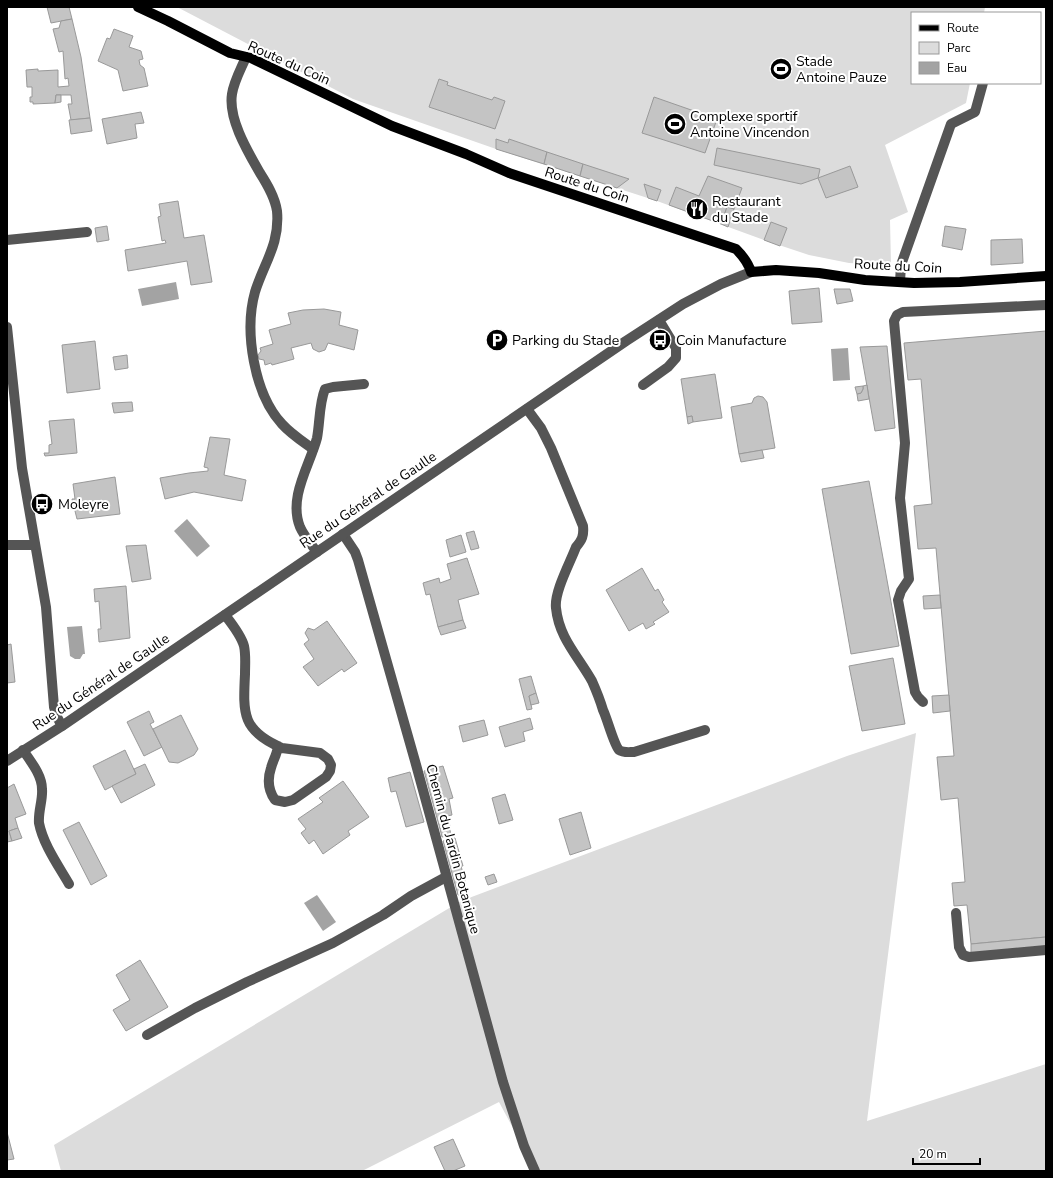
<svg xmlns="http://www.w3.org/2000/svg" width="1053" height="1178" viewBox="0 0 1053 1178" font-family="'Nunito Sans',sans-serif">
	<rect width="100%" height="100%" fill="#fff"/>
	<g fill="#dcdcdc">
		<path d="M 177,7 L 985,7 L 984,13 L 912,13 L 912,83 L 970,83 L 966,103 L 885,145 L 908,212 L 890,220 L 891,265 L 849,263 L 809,255 L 764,240 L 657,201 L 496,149 L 353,99 Z"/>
		<path d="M 916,733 L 867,1121 L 1046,1064 L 1046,1171 L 536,1171 L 499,1102 L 362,1171 L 61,1171 L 54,1145 L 461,901 L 847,756 Z"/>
	</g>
	<g fill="#a3a3a3">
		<path d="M 176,282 L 179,299 L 142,306 L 138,289 Z"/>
		<path d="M 848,348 L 850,380 L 833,381 L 831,349 Z"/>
		<path d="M 187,519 L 210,546 L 197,557 L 174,531 Z"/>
		<path d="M 82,626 L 85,654 L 83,654 L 80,659 L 75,659 L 70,656 L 67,627 Z"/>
		<path d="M 317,895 L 336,922 L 323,931 L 304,903 Z"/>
	</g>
	<g fill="#c4c4c4" stroke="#999">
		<path d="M 47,7 L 69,7 L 72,19 L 51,23 Z"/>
		<path d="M 72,19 L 81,57 L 90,118 L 71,120 L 68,104 L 72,104 L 71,95 L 56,95 L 55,103 L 33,104 L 33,102 L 30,102 L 30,97 L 32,97 L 32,87 L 27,87 L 26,70 L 38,69 L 38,71 L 58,70 L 58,87 L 69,86 L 68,78 L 65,79 L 63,51 L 59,52 L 53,29 L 59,28 L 61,21 Z"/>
		<path d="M 114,29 L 133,36 L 129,47 L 141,51 L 143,59 L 139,60 L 140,65 L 144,68 L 148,86 L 123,91 L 118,70 L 98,61 L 107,38 L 110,39 Z"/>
		<path d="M 439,79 L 448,82 L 447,85 L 492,100 L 494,97 L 505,101 L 495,129 L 429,107 Z"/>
		<path d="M 56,95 L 61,95 L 61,102 L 55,103 Z"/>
		<path d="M 654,97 L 717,119 L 705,153 L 642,133 Z"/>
		<path d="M 141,112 L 144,123 L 135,124 L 137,138 L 107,144 L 102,119 Z"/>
		<path d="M 90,118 L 92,131 L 71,134 L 69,120 Z"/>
		<path d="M 496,139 L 508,143 L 509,139 L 547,152 L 544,164 L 496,149 Z"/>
		<path d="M 717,148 L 820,169 L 818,178 L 801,184 L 714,165 Z"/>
		<path d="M 547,152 L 583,164 L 580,176 L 544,164 Z"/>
		<path d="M 583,164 L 629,179 L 617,188 L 580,176 Z"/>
		<path d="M 850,166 L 858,187 L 826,198 L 818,178 Z"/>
		<path d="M 708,176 L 742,188 L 734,209 L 727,207 L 721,224 L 669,205 L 676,187 L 699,196 Z"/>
		<path d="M 644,184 L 661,190 L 657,201 L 648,198 Z"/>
		<path d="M 178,201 L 184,238 L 204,235 L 212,282 L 191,285 L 187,261 L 128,271 L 125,250 L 166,243 L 165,240 L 162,241 L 158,217 L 161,216 L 159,204 Z"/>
		<path d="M 727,207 L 734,209 L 728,227 L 721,224 Z"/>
		<path d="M 771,222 L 787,228 L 780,246 L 764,240 Z"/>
		<path d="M 107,226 L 109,240 L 97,242 L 95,228 Z"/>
		<path d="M 945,226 L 966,229 L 962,250 L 942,246 Z"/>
		<path d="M 1022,239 L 1023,263 L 991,265 L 991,240 Z"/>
		<path d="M 819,288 L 822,322 L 792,324 L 789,291 Z"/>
		<path d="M 834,289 L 850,289 L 853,301 L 837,304 Z"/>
		<path d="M 324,309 L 341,312 L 339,325 L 358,330 L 354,350 L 328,343 L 325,350 L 319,352 L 313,349 L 311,343 L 291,348 L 294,359 L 272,365 L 271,363 L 265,365 L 264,360 L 259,359 L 258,355 L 261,351 L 260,348 L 273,344 L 269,330 L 291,324 L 288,313 L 303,310 Z"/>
		<path d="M 1046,331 L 1046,937 L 971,944 L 967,905 L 954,906 L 952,883 L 965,882 L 958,798 L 941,800 L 937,757 L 954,756 L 936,548 L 918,549 L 914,506 L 932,504 L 921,379 L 908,380 L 904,343 Z"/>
		<path d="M 95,341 L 100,389 L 67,393 L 62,345 Z"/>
		<path d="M 887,346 L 895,428 L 875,431 L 860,347 Z"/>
		<path d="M 127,355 L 128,368 L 115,370 L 113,357 Z"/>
		<path d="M 715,374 L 722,418 L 693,422 L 692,416 L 687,417 L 681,379 Z"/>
		<path d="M 867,385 L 869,399 L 858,401 L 857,394 L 861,393 L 863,389 L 863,386 Z"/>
		<path d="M 863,386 L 863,389 L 861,393 L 857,394 L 855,387 Z"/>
		<path d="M 758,396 L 763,397 L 767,402 L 775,448 L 739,454 L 731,407 L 752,403 L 754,398 Z"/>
		<path d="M 132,402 L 133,411 L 114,413 L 112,403 Z"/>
		<path d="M 692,416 L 693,422 L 688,424 L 687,417 Z"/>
		<path d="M 74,419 L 77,453 L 45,456 L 44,453 L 49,453 L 49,445 L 52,444 L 49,421 Z"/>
		<path d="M 210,437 L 230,439 L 224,475 L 246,480 L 242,501 L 194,492 L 165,499 L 160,478 L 189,473 L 208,471 L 208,468 L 204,467 Z"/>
		<path d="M 762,450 L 764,458 L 741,462 L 739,454 Z"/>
		<path d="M 115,477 L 120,514 L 77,519 L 72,499 L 75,499 L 73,484 Z"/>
		<path d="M 869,481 L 899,646 L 851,654 L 822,489 Z"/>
		<path d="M 474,531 L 479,548 L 471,550 L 466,533 Z"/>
		<path d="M 461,535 L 466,552 L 450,557 L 446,540 Z"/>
		<path d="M 146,545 L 151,579 L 132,582 L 126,546 Z"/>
		<path d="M 467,558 L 479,594 L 458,600 L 463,620 L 438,627 L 430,594 L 426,595 L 423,583 L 439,578 L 440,583 L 451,579 L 447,564 Z"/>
		<path d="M 642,568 L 655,591 L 658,589 L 664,600 L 662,602 L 669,612 L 653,622 L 655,624 L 646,629 L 643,623 L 629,631 L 606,590 Z"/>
		<path d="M 126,586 L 130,638 L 99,642 L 98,629 L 101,629 L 99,601 L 95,602 L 94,589 Z"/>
		<path d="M 940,595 L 941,608 L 924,609 L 923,596 Z"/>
		<path d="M 463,620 L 466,628 L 441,635 L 438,627 Z"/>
		<path d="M 327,621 L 357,663 L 344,672 L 342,669 L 318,686 L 303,667 L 314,659 L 304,644 L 309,640 L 305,633 L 308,628 L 314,630 Z"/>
		<path d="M 11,644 L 15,682 L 7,683 L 7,645 Z"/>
		<path d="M 893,658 L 905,724 L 862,731 L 849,666 Z"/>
		<path d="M 531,676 L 536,693 L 529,696 L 532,709 L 527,710 L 519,679 Z"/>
		<path d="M 536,693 L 539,703 L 531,705 L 529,696 Z"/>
		<path d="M 949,695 L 950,711 L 933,713 L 932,696 Z"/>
		<path d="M 149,711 L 154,722 L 150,724 L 162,747 L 144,756 L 127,722 Z"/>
		<path d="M 181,715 L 198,749 L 194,755 L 178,763 L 169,762 L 153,729 Z"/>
		<path d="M 530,718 L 533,729 L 523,732 L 525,741 L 505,747 L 499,727 Z"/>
		<path d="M 484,720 L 488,735 L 463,742 L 459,726 Z"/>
		<path d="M 125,750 L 136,774 L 105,790 L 93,766 Z"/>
		<path d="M 145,764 L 155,785 L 121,803 L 112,786 L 136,774 L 134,769 Z"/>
		<path d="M 443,766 L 453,798 L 449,799 L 452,815 L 447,816 L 450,826 L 440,829 L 424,771 Z"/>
		<path d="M 410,772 L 424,822 L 406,827 L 396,791 L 391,792 L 388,778 Z"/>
		<path d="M 343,781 L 369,817 L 348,831 L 350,835 L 323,854 L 314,840 L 309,844 L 301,833 L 306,829 L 298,819 L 323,802 L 319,798 Z"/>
		<path d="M 14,784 L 26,814 L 15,818 L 18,828 L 9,831 L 12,841 L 7,842 L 7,788 Z"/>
		<path d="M 505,794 L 513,820 L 499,824 L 492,798 Z"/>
		<path d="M 581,812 L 591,848 L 570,855 L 559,819 Z"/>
		<path d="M 79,822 L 107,876 L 91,885 L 63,830 Z"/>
		<path d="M 449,826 L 451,835 L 442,837 L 440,829 Z"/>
		<path d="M 18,828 L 22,838 L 12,841 L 9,831 Z"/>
		<path d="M 455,838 L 463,866 L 461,866 L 468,892 L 458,895 L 443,841 Z"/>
		<path d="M 494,874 L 497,882 L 488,885 L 485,877 Z"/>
		<path d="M 1046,937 L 1046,947 L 971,954 L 971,944 Z"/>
		<path d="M 140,960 L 168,1007 L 126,1031 L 113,1010 L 130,1000 L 116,975 Z"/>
		<path d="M 7,1132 L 14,1159 L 7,1160 Z"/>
		<path d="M 453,1139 L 465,1166 L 453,1171 L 445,1171 L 434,1147 Z"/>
	</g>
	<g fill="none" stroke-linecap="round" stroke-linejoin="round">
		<g stroke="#555" stroke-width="10">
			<path d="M 246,57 C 241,69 234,81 232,94 C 228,119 248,152 260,173 C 267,184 275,197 277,211 C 280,244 264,263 255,292 C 244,331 254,394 282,424 C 291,434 302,441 313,449"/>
			<path d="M 7,240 L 87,232"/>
			<path d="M 900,282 L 901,265 L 951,124 L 975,112 L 983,83"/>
			<path d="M 7,327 L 22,468 L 46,607 L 54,707 L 57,717 L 62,726"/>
			<path d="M 643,385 L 668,367 L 676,358 L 676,348 L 659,320"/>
			<path d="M 527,409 L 541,428 L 551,448 L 583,526 C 584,536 582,540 576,547 C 570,563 554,592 556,608 C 559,638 578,656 592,681 C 596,690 600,700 603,710 C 607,718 614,745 619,750 C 623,753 629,752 634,752 L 705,730"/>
			<path d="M 343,534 L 355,552 L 358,560 L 415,761 L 503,1082 L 524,1146 L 535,1171"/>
			<path d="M 7,545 L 35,545"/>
			<path d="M 317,552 C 311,544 304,536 300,527 C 288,497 310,465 317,438 C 320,422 319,404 325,389 L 333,387 L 364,384"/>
			<path d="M 225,615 C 232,624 241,635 244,646 C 246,655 245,665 245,674 C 243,714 242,731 282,748 L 320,753 L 328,759 L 331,765 L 330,771 L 326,777 L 293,800 L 285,802 L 275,800 C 268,790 267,780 271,768 C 273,760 277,755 278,746"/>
			<path d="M 923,702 L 918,697 L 915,692 L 898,600 L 901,591 L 909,579 L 900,498 L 905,443 L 894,321 L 897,315 L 903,312 L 1046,305"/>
			<path d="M 23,750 C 31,762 42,775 42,789 C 43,800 38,811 39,823 C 43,844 58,865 69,884"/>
			<path d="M 7,761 L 62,726 L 626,341 L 683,304 L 721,284 L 751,272"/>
			<path d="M 956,913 L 959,947 L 963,955 L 969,957 L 1046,950"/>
			<path d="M 147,1035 L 195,1008 L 247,982 L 333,943 L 383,915 L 411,896 L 446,877"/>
		</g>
		<path stroke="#000" stroke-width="10" d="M 138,7 L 168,21 L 230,53 L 251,58 L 392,126 L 466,154 L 509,173 L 736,249 C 743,256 748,262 751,272 L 776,270 L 819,273 L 865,280 L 914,283 L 960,282 L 1046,276"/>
	</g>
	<defs>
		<g id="stadium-disc" transform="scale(1.15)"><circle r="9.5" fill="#000" stroke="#fff"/><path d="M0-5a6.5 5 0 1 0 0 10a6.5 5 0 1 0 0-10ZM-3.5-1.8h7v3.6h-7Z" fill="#fff"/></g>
		<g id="restaurant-disc" transform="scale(1.15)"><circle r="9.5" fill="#000" stroke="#fff"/><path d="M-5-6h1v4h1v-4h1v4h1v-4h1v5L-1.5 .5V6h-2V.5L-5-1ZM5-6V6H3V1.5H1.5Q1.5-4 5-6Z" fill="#fff"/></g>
		<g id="parking-disc" transform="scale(1.15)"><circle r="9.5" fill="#000" stroke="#fff"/><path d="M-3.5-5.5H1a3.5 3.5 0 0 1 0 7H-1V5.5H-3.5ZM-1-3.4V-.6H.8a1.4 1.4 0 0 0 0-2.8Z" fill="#fff"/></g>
		<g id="bus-disc" transform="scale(1.15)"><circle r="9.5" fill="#000" stroke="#fff"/><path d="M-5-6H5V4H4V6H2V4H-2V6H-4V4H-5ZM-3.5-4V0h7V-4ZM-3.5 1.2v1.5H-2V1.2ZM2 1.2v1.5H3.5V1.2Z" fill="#fff"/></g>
	</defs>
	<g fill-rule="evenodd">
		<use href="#stadium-disc" x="781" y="69"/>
		<use href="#stadium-disc" x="675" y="124"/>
		<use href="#restaurant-disc" x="697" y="209"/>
		<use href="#parking-disc" x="497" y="340"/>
		<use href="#bus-disc" x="660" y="340"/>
		<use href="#bus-disc" x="42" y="504"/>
	</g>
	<g text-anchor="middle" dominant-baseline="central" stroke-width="4" stroke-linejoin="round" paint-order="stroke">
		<g font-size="14" fill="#000" stroke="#fff" text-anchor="start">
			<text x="796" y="61">Stade<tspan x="796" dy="16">Antoine Pauze</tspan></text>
			<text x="690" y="116">Complexe sportif<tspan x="690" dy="16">Antoine Vincendon</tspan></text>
			<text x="712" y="201">Restaurant<tspan x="712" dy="16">du Stade</tspan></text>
			<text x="512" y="340">Parking du Stade</text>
			<text x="676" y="340">Coin Manufacture</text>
			<text x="58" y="504">Moleyre</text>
		</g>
		<g font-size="14" fill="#000" stroke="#fff">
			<text transform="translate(289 63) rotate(24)">Route du Coin</text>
			<text transform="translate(587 185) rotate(18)">Route du Coin</text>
			<text transform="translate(898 266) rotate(3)">Route du Coin</text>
			<text transform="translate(368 500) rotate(-34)">Rue du Général de Gaulle</text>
			<text transform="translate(101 682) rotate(-34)">Rue du Général de Gaulle</text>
			<text transform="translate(453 849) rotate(75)">Chemin du Jardin Botanique</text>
		</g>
	</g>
	<rect width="1053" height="1178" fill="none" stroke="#000000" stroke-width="16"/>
	<rect x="911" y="12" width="130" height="72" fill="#ffffff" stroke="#999999"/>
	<rect x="919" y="25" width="20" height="6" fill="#000000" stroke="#999999"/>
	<text x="947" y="32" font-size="12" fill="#000000">Route</text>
	<rect x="919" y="42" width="20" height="12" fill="#dcdcdc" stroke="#999999"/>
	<text x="947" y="52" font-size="12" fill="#000000">Parc</text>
	<rect x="919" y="62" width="20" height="12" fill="#a3a3a3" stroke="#999999"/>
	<text x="947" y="72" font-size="12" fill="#000000">Eau</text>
	<path d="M913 1158v6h67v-6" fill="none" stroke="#000000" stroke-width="2"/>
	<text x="919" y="1158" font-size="12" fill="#000000" stroke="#ffffff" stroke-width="3" paint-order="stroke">20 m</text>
</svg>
